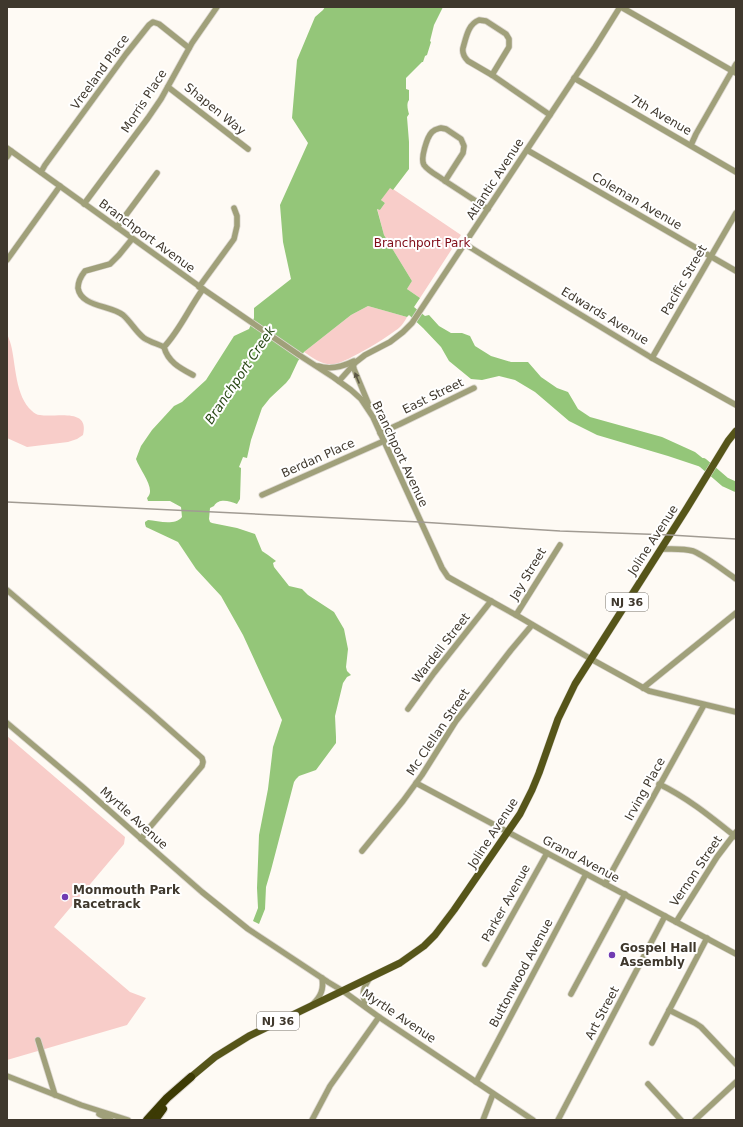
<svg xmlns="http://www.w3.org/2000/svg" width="743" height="1127" viewBox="0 0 743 1127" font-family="'DejaVu Sans',sans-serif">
	<rect width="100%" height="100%" fill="#fefaf4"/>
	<g fill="#f8cdc9">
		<path d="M 390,187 L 461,235 L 420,298 L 407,289 L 412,281 L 384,235 L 377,208 L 380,210 L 385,203 L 381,200 Z"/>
		<path d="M 368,306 L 407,317 C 405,321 402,325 400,327 C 390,336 347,362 335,364 C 323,366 313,358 304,352 L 351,315 Z"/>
		<path d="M 7,333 C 8,337 10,341 11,345 C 16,365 15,396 32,411 C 34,413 37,415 40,415 C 55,418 90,407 83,435 L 77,439 L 68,442 L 27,447 L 7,438 Z"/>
		<path d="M 7,736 L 125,837 L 124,844 L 54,927 L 130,992 L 146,998 L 127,1025 L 7,1060 Z"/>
	</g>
	<path fill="#94c679" d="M 325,7 L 443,7 L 434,25 L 430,41 L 431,42 L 427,55 L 425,56 L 423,62 L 422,62 L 406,78 L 406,89 L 409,90 L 409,100 C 406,104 408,110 409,114 L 407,117 L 409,142 L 409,169 L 393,190 L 390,188 L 381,200 L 385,203 L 380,210 L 377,209 L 384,235 L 412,281 L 407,289 L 420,298 L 414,307 L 425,316 L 429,315 L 439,326 L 451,333 L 462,333 L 470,336 L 475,346 L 491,356 L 511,362 L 528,362 L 541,377 L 557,388 L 568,392 L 578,409 L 590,417 L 662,437 L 695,452 L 705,460 L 701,467 L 668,456 L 597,435 L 569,421 L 535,392 L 515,380 L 499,376 L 482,380 L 471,379 L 449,361 L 441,347 L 423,328 L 409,315 L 407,317 L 368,306 L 351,315 L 304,352 L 298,361 L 290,378 L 286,383 L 270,398 L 262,408 L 251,440 L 247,458 L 243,457 L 239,467 L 241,468 L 240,499 L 237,504 C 229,501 219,498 214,506 L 210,508 L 209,519 L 210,522 L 212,523 L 237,528 L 255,534 L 262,551 L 268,555 L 276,561 L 273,563 L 274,567 L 289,586 L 302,589 L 308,595 L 334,612 L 344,629 L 348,649 L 346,667 L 347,671 L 351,675 L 347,677 L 343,683 L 335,716 L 336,737 L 336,743 L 316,770 L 299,776 L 296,779 L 294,782 L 271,870 L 266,887 L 265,909 L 259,924 L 253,921 L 258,908 L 257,888 L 259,835 L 268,789 L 273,747 L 282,720 L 243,635 L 221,596 L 196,569 L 178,542 L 146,527 L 145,524 L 145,522 L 148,520 C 158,521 175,526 182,517 L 181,507 L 170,501 L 148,501 L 147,498 C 148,497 150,494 150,492 C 151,483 139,468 136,459 L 141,446 L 152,430 L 174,406 L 182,402 L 206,380 L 234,336 L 249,329 L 254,318 L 254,308 L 291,279 L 283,242 L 280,205 L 308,143 L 292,118 L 297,60 L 315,17 L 323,10 Z"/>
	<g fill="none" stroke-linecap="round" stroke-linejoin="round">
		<path stroke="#94c679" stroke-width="10" d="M 703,463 L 725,482 L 736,487"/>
		<g stroke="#dcd7d0" stroke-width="7">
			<g id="minor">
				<path d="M 621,7 L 736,73"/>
				<path d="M 479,20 L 486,21 L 506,34 L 509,39 L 509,47 L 492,75 L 468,61 C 464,57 462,53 463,48 C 466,38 468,24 479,20 Z"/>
				<path d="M 492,75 L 550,115"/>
				<path d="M 574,78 L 736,172"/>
				<path d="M 168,87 L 248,149"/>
				<path d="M 441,128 L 446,129 L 461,139 L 464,146 L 463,153 L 445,181 C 439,176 429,172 424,165 C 420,159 427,137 432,132 C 435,129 437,129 441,128 Z"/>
				<path d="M 691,145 L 696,134 L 736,64"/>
				<path d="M 7,148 L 203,289 L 299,355 L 333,377 L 351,390 L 361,399 L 373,417 L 442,568 L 448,577 L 516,615 L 591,659 L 649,691 L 736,712"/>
				<path d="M 527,150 L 736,271"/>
				<path d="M 7,157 L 11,151"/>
				<path d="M 41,172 L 45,165 L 126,54 L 149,25 L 153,22 L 159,24 L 189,48"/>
				<path d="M 445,181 L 488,209"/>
				<path d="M 84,204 L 148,118 L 161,99 L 192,43 L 217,7"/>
				<path d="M 117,227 L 157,173"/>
				<path d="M 132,239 L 119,255 L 110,264 L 85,271 C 81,276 78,281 78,288 C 81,307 110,305 123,315 C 131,322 136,332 144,338 C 150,342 158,344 164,347"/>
				<path d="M 465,244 L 497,264 L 652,358 L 736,405"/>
				<path d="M 7,260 L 60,186"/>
				<path d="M 199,287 L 234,239 L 237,226 L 237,216 L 234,208"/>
				<path d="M 652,358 L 736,213"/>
				<path d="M 353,364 L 354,369 L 369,405"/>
				<path d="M 318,366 C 331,370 342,367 354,361"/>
				<path d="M 193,375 C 180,368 168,362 164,347 C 180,330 189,308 203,289"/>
				<path d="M 339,381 L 356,362 L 365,355 L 390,342 L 403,332 L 412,323 L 595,47 L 620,7"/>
				<path d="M 380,433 L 400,424 L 474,388"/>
				<path d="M 262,495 L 384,441"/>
				<path d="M 661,549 C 671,549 683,548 693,551 C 707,557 723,570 736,579"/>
				<path d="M 7,590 L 150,712 L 202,758 L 203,762 L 202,766 L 150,827 L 141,839"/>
				<path d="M 516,615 L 560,545"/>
				<path d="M 643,688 L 736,613"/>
				<path d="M 408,709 L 434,673 L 491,601"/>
				<path d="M 7,723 L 84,788 L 138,836 L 202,892 L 248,929 L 328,982 L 343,991 L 379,1017 L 533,1120"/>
				<path d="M 416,783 L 736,954"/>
				<path d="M 659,784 C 688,798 711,817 736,837"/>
				<path d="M 362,851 L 403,801 L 422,775 L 456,721 L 511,650 L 532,625"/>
				<path d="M 605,884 L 704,705"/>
				<path d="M 676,922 L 717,857 L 736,832"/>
				<path d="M 485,964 L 547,853"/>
				<path d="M 571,994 L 625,894"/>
				<path d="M 313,1004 C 321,996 324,989 322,978"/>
				<path d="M 366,1007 C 362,994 362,989 370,978"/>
				<path d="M 669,1010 L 695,1023 L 701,1027 L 736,1064"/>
				<path d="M 38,1040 L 55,1095"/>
				<path d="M 652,1043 L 707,938"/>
				<path d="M 7,1076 L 81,1105 L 128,1120"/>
				<path d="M 476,1082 L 586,874"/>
				<path d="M 648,1084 L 681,1120"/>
				<path d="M 99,1114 L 111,1120"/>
				<path d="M 312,1120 L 330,1086 L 379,1017"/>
				<path d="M 483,1120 L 493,1094"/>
				<path d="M 558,1120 L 665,916"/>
				<path d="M 695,1120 L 736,1082"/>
			</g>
		</g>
		<g stroke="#dcd7d0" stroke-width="8">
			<path id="major" d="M 191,1077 L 215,1057 L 249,1036 L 400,963 L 424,946 L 435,935 L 454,910 L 520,814 L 532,790 L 539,773 L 558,719 L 575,684 L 687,508 L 728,441 L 736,431"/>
		</g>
		<g stroke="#dcd7d0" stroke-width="10">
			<g id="highway">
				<path d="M 147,1120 L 167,1098 L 191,1077"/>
				<path d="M 155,1120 L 163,1109"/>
			</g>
		</g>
		<use href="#minor" stroke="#a0a07a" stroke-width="5.5"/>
		<use href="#major" stroke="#565519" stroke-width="7"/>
		<use href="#highway" stroke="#3c3a04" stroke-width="8"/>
		<path stroke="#a19b93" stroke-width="1.5" d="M 7,502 L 420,522 L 560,531 L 670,535 L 736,539"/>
	</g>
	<defs><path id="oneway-solid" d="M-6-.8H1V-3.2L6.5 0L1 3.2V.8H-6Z"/></defs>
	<use fill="#5c5744" href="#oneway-solid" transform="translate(357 378) rotate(-112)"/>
	<g fill="#713bb2" stroke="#fff" stroke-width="1.5">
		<circle cx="65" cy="897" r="4"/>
		<circle cx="612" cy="955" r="4"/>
	</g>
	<g text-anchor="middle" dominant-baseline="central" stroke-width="4" stroke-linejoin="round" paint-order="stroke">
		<g fill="#fff" stroke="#79746c" stroke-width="1">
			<rect x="606" y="593" width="42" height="18" rx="3"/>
			<rect x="257" y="1012" width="42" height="18" rx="3"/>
		</g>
		<g font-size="11" font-weight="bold" fill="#3f382d">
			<text x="627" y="602">NJ 36</text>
			<text x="278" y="1021">NJ 36</text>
		</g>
		<g font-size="12" fill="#3f382d" stroke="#fff">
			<text transform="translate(100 72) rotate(-54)">Vreeland Place</text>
			<text transform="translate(144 101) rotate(-57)">Morris Place</text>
			<text transform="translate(215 109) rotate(39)">Shapen Way</text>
			<text transform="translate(661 115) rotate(30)">7th Avenue</text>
			<text transform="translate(495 179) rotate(-57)">Atlantic Avenue</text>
			<text transform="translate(637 201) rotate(30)">Coleman Avenue</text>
			<text transform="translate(147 236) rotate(36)">Branchport Avenue</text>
			<text transform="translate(684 280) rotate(-60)">Pacific Street</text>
			<text transform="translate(605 316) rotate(31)">Edwards Avenue</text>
			<text transform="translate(433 396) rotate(-26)">East Street</text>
			<text transform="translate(400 454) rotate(65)">Branchport Avenue</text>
			<text transform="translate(318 458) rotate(-24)">Berdan Place</text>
			<text transform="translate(653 540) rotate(-57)">Joline Avenue</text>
			<text transform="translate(528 574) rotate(-59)">Jay Street</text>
			<text transform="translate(441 648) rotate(-52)">Wardell Street</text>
			<text transform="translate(438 732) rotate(-56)">Mc Clellan Street</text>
			<text transform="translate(645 789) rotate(-61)">Irving Place</text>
			<text transform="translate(134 818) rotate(42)">Myrtle Avenue</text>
			<text transform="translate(493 833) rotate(-57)">Joline Avenue</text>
			<text transform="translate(581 859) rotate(28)">Grand Avenue</text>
			<text transform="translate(696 871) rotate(-56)">Vernon Street</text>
			<text transform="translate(506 903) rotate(-61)">Parker Avenue</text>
			<text transform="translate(521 973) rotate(-62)">Buttonwood Avenue</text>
			<text transform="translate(602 1013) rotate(-62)">Art Street</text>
			<text transform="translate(399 1016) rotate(34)">Myrtle Avenue</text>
		</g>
		<g font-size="12" fill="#7f0c17" stroke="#fff">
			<text x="422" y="243">Branchport Park</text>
		</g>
		<g font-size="12" font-weight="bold" fill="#3f382d" stroke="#fff" text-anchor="start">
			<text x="73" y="890">Monmouth Park<tspan x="73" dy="14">Racetrack</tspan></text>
			<text x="620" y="948">Gospel Hall<tspan x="620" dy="14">Assembly</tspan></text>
		</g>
		<g font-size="13" font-style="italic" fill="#284814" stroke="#fff">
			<text transform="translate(240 375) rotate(-56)">Branchport Creek</text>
		</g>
	</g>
	<rect width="743" height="1127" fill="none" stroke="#3f382d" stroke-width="16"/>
</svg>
